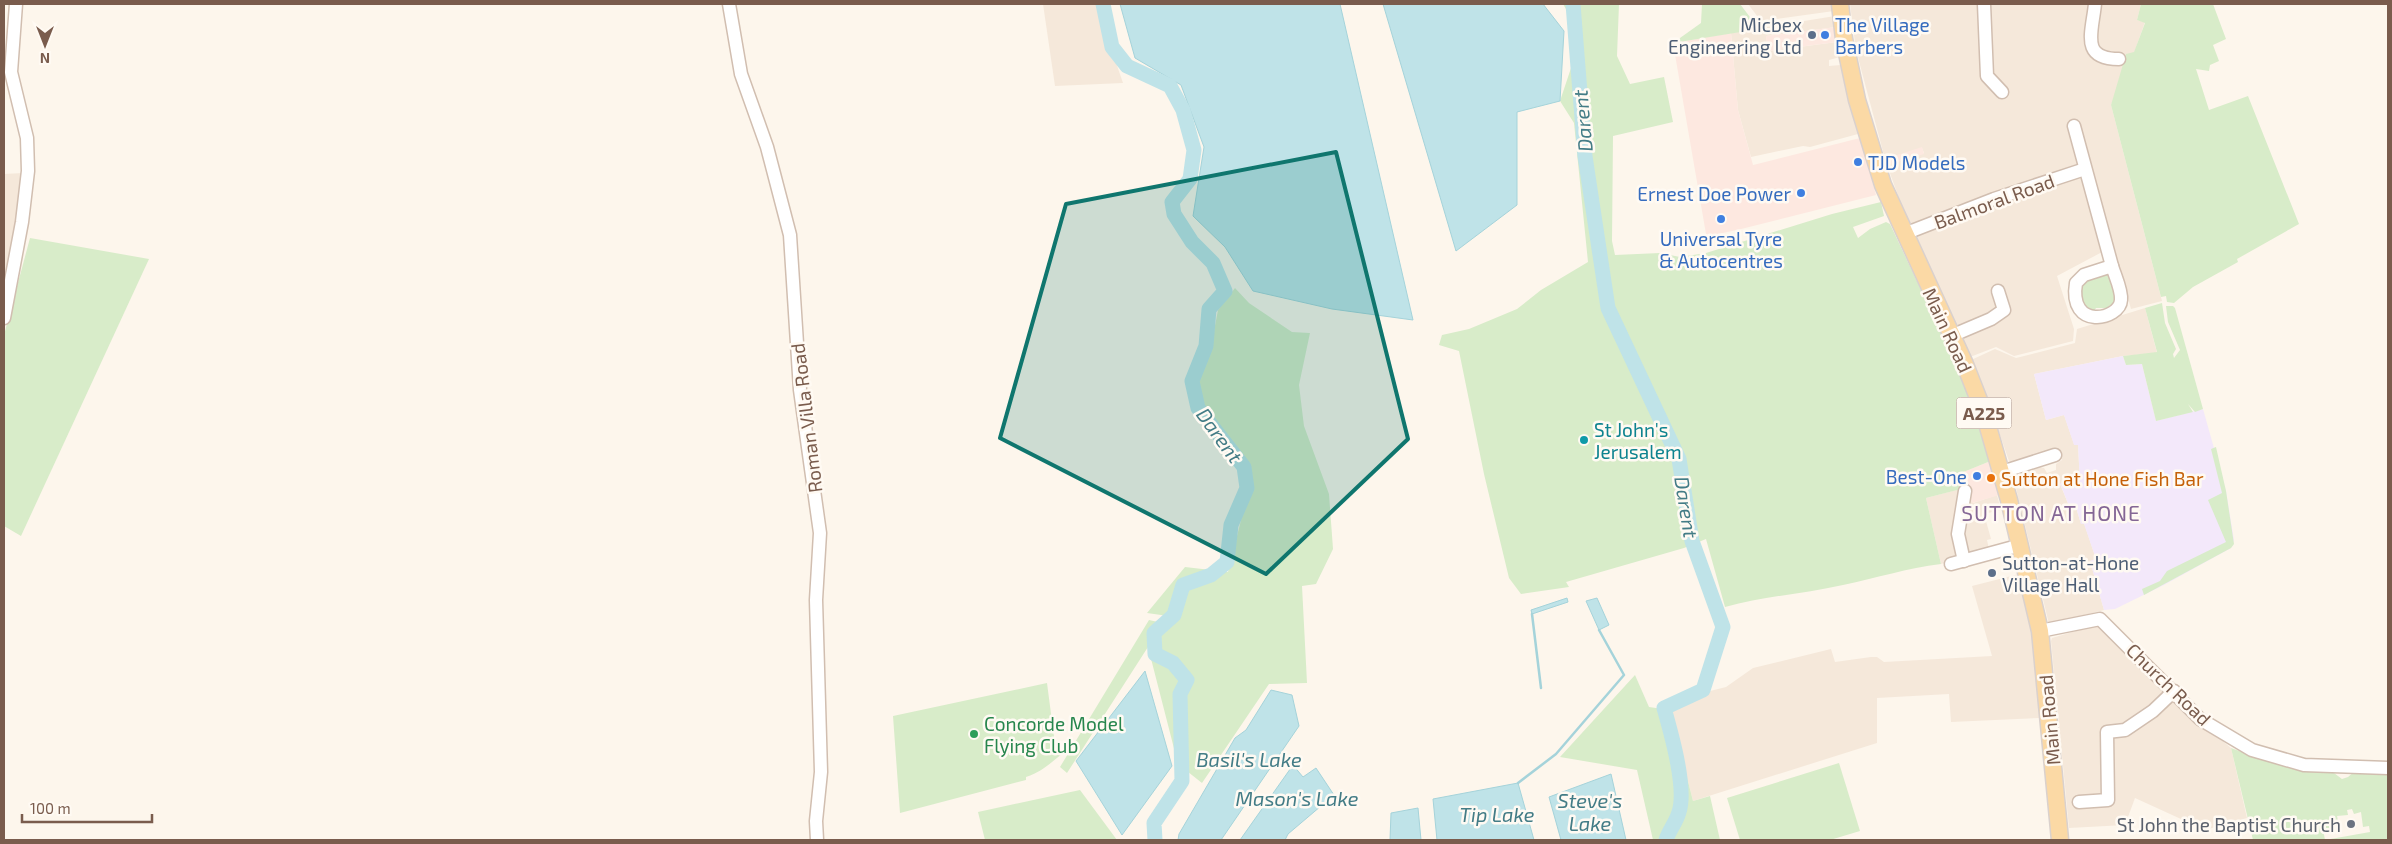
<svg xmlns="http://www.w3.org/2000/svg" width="2392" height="844" viewBox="0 0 2392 844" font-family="'Exo 2',sans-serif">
	<rect width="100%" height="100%" fill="#fdf6ec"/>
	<g fill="#f5e8da">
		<path d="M 1043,4 L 1096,4 L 1123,83 L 1055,86 Z"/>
		<path d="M 1748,4 L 1834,4 L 1834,11 L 1761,21 Z"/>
		<path d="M 1850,4 L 2141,4 L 2137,20 L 2145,22 L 2134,53 L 2111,105 L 2162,301 L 2131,309 L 2090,161 L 2018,184 L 1912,225 L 1908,223 L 1887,165 L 1924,153 L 1922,148 L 1885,159 L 1856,50 Z"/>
		<path d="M 1835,16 L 1836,27 L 1766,36 L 1768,51 L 1837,42 L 1840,57 L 1829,60 L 1829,66 L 1841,65 L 1858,134 L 1810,147 L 1803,146 L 1751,157 L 1738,110 L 1731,33 Z"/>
		<path d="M 23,173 L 5,284 L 4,291 L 4,174 Z"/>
		<path d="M 2078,178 L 2083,179 L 2104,251 L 2057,276 L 2074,329 L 2073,341 L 2014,356 L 1996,347 L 1970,357 L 1915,238 L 1916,235 L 2003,201 Z"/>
		<path d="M 2145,308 L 2157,353 L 2123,356 L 2034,374 L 2046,420 L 2064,415 L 2074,444 L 2078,445 L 2080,483 L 2060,484 L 2069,506 L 2075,504 L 2081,524 L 2084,523 L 2096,559 L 2090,561 L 2104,610 L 2049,624 L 2014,480 L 2017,475 L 2040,467 L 2044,468 L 2047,473 L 2056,470 L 2056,464 L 2062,460 L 2059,451 L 2015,463 L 2009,461 L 1985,392 L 1971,360 L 1995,349 L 2016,358 L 2075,343 L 2077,329 Z"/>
		<path d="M 1968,487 L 1973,503 L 1997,495 L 2001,510 L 1984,514 L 1991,539 L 1987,540 L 1989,549 L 1941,564 L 1926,498 Z"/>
		<path d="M 2023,573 L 2034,627 L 2040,718 L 1951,722 L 1949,694 L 1877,698 L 1877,743 L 1693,801 L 1670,710 L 1710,691 L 1726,687 L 1753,668 L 1831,649 L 1835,662 L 1871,657 L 1877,657 L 1884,662 L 1992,656 L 1972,586 Z"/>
		<path d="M 2096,625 L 2101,626 L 2180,706 L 2231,748 L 2247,818 L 2205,830 L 2135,798 L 2125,825 L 2069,828 L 2051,641 L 2052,638 Z"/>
	</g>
	<g fill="#fde8e0">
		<path d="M 1836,27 L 1837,42 L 1767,51 L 1766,36 Z"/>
		<path d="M 1731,33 L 1738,110 L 1753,165 L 1860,138 L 1876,195 L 1737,230 L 1708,236 L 1706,234 L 1673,43 Z"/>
		<path d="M 1922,147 L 1924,154 L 1887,165 L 1885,159 Z"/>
		<path d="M 1993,460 L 2003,494 L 1972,503 L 1961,473 Z"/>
	</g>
	<path fill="#f3e8fa" d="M 2123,356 L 2126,365 L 2142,364 L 2156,421 L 2203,409 L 2226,491 L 2234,540 L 2231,548 L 2164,585 L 2115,609 L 2104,610 L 2090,561 L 2096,559 L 2084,524 L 2081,524 L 2075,504 L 2069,506 L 2060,483 L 2080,483 L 2078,445 L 2074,445 L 2064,415 L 2046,420 L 2034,374 Z"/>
	<g fill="#d8ecc9">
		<path d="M 1563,4 L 1619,4 L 1617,56 L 1630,84 L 1664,77 L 1673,122 L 1613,136 L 1612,241 L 1615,255 L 1660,253 L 1680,257 L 1706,253 L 1832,214 L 1881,202 L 1884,216 L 1853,227 L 1858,238 L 1870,229 L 1886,222 L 1890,224 L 1964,381 L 1993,460 L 1961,473 L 1965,488 L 1926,498 L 1941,564 C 1907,568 1877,578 1843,585 C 1804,594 1764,596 1725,607 L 1706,539 L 1684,548 L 1566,582 L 1569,587 L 1521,594 L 1509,578 L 1484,474 L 1459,351 L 1439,345 L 1442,335 L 1469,329 L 1517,309 L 1541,290 L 1588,262 L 1574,123 L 1560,101 L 1576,53 L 1570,16 Z"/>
		<path d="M 1702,4 L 1740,4 L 1759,29 L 1673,43 L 1701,23 Z"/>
		<path d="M 2141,4 L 2213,4 L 2226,39 L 2213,45 L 2219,61 L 2210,65 L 2209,71 L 2196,69 L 2209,110 L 2248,96 L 2299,224 L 2237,259 L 2238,262 L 2193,287 L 2174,303 L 2167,302 L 2166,296 L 2161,297 L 2111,105 L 2126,54 L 2134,52 L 2145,23 L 2137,20 Z"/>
		<path d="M 30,238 L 149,259 L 21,536 L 4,526 L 4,335 Z"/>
		<path d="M 2106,274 L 2110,279 L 2118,298 L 2113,308 L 2110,305 L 2107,308 L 2096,308 L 2094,311 L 2096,315 L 2083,304 L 2079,286 L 2083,281 Z"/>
		<path d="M 1235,288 L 1249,303 L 1292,332 L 1310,333 L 1299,385 L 1304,426 L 1329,494 L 1333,549 L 1316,584 L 1302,586 L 1307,683 L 1269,684 L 1202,783 L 1178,764 L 1148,647 L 1067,773 L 1060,767 L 1149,620 L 1167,624 L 1175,617 L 1147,613 L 1185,567 L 1228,572 L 1250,484 L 1242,455 L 1200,405 L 1199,378 L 1210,352 L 1218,310 Z"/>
		<path d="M 2162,303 L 2165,323 L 2176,349 L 2173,354 L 2174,358 L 2180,350 L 2168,322 L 2166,306 L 2173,306 L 2175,308 L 2203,409 L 2195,412 L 2188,404 L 2193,412 L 2156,421 L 2142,364 L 2126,365 L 2123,356 L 2157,352 L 2145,308 Z"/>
		<path d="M 2216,447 L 2226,491 L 2234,544 L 2231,548 L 2144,595 L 2142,589 L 2160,581 L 2167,571 L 2226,542 L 2208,500 L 2222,493 L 2211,449 Z"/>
		<path d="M 1635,675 L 1649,707 L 1670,710 L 1693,801 L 1710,796 L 1720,840 L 1653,840 L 1637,770 L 1560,757 Z"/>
		<path d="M 1047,683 L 1056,752 L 1062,754 C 1049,764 1043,771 1026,777 L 1026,780 L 900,813 L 893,716 Z"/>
		<path d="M 2231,748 L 2261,759 L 2330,770 L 2342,779 L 2348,777 L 2355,771 L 2388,771 L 2388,840 L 2325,840 L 2370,832 L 2369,826 L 2363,827 L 2361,812 L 2354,814 L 2352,809 L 2347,810 L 2348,815 L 2337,816 L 2339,826 L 2323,829 L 2325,840 L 2253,840 Z"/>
		<path d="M 1839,763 L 1860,831 L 1830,840 L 1740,840 L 1727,798 Z"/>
		<path d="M 1080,790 L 1117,840 L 985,840 L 978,812 Z"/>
	</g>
	<g fill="#bfe3e8" stroke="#a5d3da">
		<path d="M 1120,4 L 1340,4 L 1413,320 L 1332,309 L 1253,291 L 1225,247 L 1193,216 L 1204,147 L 1181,85 L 1135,58 Z"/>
		<path d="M 1383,4 L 1543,4 L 1564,31 L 1560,101 L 1517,112 L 1517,205 L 1456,251 Z"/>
		<path d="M 1567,598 L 1568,602 L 1532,614 L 1531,610 Z"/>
		<path d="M 1597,598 L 1609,625 L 1599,630 L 1586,601 Z"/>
		<path d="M 1145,671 L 1172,766 L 1122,835 L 1076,761 Z"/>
		<path d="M 1271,690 L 1292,695 L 1299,726 L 1221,840 L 1178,840 L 1179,834 L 1235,738 L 1246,730 Z"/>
		<path d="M 1293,765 L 1303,777 L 1316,768 L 1334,795 L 1288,834 L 1285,840 L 1240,840 Z"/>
		<path d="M 1611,774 L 1626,840 L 1561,840 L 1549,797 Z"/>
		<path d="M 1518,783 L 1534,840 L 1437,840 L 1433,799 Z"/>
		<path d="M 1418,808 L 1421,840 L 1390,840 L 1391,813 Z"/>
	</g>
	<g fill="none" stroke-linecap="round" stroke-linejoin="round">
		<g stroke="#a5d3da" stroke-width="2.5">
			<path d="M 1532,614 L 1541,688"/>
			<path d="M 1518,783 L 1556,754 L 1624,675 L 1599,630"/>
		</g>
		<g stroke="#bfe3e8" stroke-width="15">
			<path d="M 1103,4 L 1112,47 L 1127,66 L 1170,86 L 1183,110 L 1194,150 L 1190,179 L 1172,202 L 1174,214 L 1192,242 L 1213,263 L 1225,291 L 1209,309 L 1206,346 L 1192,381 L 1198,408 L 1244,467 L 1247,488 L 1231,525 L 1227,562 L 1211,575 L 1183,585 L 1174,615 L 1154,633 L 1155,654 L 1173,663 L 1187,680 L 1180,694 L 1182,781 L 1154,823 L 1155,840"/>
			<path d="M 1573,4 L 1585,156 L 1608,308 L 1679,459 L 1692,541 L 1723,627 L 1703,690 L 1664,708 C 1671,733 1687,788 1679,812 C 1676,823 1669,830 1666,840"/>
		</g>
		<g stroke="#d1beb0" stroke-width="15">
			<g id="minor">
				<path d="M 729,4 L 741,74 L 767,147 L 790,235 L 800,390 L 820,533 L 816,600 L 821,772 L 816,821 L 817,840"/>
				<path d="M 1984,4 L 1987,76 L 2002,92"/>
				<path d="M 2095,4 C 2092,33 2080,59 2119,59"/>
				<path d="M 2074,126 L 2112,266"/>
				<path d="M 1904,234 L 1994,199 L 2085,169"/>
				<path d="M 2112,266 C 2115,276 2122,290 2121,300 C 2120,320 2068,331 2076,283 L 2084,275 Z"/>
				<path d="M 4,318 L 22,222 L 28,171 L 27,138 L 11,72 L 16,4"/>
				<path d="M 1951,336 L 1991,319 L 2004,310 L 1998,291"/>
				<path d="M 2002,472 L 2055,455"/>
				<path d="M 1964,561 L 1958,534 L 1965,491"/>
				<path d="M 1951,564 L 2021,545"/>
				<path d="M 2040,631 L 2100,619 L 2200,719 L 2252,750 L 2304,765 L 2388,768"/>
				<path d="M 2079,802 L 2108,800 L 2107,732 L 2125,730 L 2153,711 L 2174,691"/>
			</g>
		</g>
		<g stroke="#dad1cd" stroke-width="19">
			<path id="major" d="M 1840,4 L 1844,39 L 1857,100 L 1883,185 L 1964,362 L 1984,413 L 2009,500 L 2040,631 L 2060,840"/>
		</g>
		<use href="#minor" stroke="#fff" stroke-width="12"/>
		<use href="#major" stroke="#fbd9a5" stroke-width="16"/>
	</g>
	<path fill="#0f766e" fill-opacity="0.2" stroke="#0f766e" stroke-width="4" stroke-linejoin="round" d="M 1336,152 L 1408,439 L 1266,574 L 1000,438 L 1066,204 Z"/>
	<g fill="#5c6f8a" stroke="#fffaf3" stroke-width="2">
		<circle cx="1812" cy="35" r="5"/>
		<circle cx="1992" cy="573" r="5"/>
	</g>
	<g fill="#3f7fe0" stroke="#fffaf3" stroke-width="2">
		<circle cx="1825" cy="35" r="5"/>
		<circle cx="1858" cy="162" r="5"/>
		<circle cx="1801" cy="193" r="5"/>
		<circle cx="1721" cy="219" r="5"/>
		<circle cx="1977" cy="476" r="5"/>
	</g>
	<circle fill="#0f9aa8" stroke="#fffaf3" stroke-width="2" cx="1584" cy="440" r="5"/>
	<circle fill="#e8710a" stroke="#fffaf3" stroke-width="2" cx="1991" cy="478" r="5"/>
	<circle fill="#2e9e5b" stroke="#fffaf3" stroke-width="2" cx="974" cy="734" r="5"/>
	<circle fill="#6b7280" stroke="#fffaf3" stroke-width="2" cx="2351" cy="824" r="5"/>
	<g text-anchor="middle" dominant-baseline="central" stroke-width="5" stroke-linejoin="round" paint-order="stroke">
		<rect fill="#fffaf3" stroke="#a28b7f" stroke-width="1" x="1956.5" y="397.5" width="55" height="31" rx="4"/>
		<g font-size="18" font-weight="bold" fill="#7a5c4d">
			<text x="1984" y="413">A225</text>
		</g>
		<g font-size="19" fill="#4e5e75" stroke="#fffaf3" text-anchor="end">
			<text x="1802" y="24">Micbex<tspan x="1802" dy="22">Engineering Ltd</tspan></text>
			<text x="2002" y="562" text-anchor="start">Sutton-at-Hone<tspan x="2002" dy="22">Village Hall</tspan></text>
		</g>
		<g font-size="19" fill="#366cbe" stroke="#fffaf3" text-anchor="start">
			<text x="1835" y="24">The Village<tspan x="1835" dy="22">Barbers</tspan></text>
			<text x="1868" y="162">TJD Models</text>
			<text x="1791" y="193" text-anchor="end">Ernest Doe Power</text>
			<text x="1721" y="238" text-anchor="middle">Universal Tyre<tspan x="1721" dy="22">&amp; Autocentres</tspan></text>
			<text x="1967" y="476" text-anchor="end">Best-One</text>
		</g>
		<g font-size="19" fill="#7a5c4d" stroke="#fffaf3">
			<text transform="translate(1994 201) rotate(-20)">Balmoral Road</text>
			<text transform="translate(1948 330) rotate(65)">Main Road</text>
			<text transform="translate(806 418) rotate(-97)">Roman Villa Road</text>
			<text transform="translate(2169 684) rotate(44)">Church Road</text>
			<text transform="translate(2049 720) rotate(-95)">Main Road</text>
		</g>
		<g font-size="19" fill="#0d838f" stroke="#fffaf3" text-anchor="start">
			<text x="1594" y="429">St John's<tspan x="1594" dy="22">Jerusalem</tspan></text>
		</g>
		<g font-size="19" fill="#c56008" stroke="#fffaf3" text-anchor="start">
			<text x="2001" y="478">Sutton at Hone Fish Bar</text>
		</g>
		<g font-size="19" fill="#27864d" stroke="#fffaf3" text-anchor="start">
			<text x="984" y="723">Concorde Model<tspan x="984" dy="22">Flying Club</tspan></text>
		</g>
		<g font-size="19" fill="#5b616d" stroke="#fffaf3" text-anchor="end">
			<text x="2341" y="824">St John the Baptist Church</text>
		</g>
		<g font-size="20" font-style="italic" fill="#437c86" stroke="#fffaf3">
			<text transform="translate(1582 121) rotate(-95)">Darent</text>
			<text transform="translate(1220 435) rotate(54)">Darent</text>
			<text transform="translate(1687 507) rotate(81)">Darent</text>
			<text x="1249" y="759">Basil's Lake</text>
			<text x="1297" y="798">Mason's Lake</text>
			<text x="1590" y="800">Steve's<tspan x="1590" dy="23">Lake</tspan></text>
			<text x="1497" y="814">Tip Lake</text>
		</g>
		<g font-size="21" letter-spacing="1" fill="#846695" stroke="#fffaf3">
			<text x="2051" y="512">SUTTON AT HONE</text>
		</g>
	</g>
	<rect width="2392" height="844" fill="none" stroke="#7a5c4d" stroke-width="10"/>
	<g transform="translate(45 45) rotate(180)" stroke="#fffaf3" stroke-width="4" paint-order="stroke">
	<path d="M0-4L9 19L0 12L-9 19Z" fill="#7a5c4d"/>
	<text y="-8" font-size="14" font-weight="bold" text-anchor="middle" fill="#7a5c4d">N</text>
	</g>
	<path d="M22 814v8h130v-8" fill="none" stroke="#7a5c4d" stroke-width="2.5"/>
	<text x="30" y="814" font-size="15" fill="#7a5c4d" stroke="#fffaf3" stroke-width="4" paint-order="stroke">100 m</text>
</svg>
